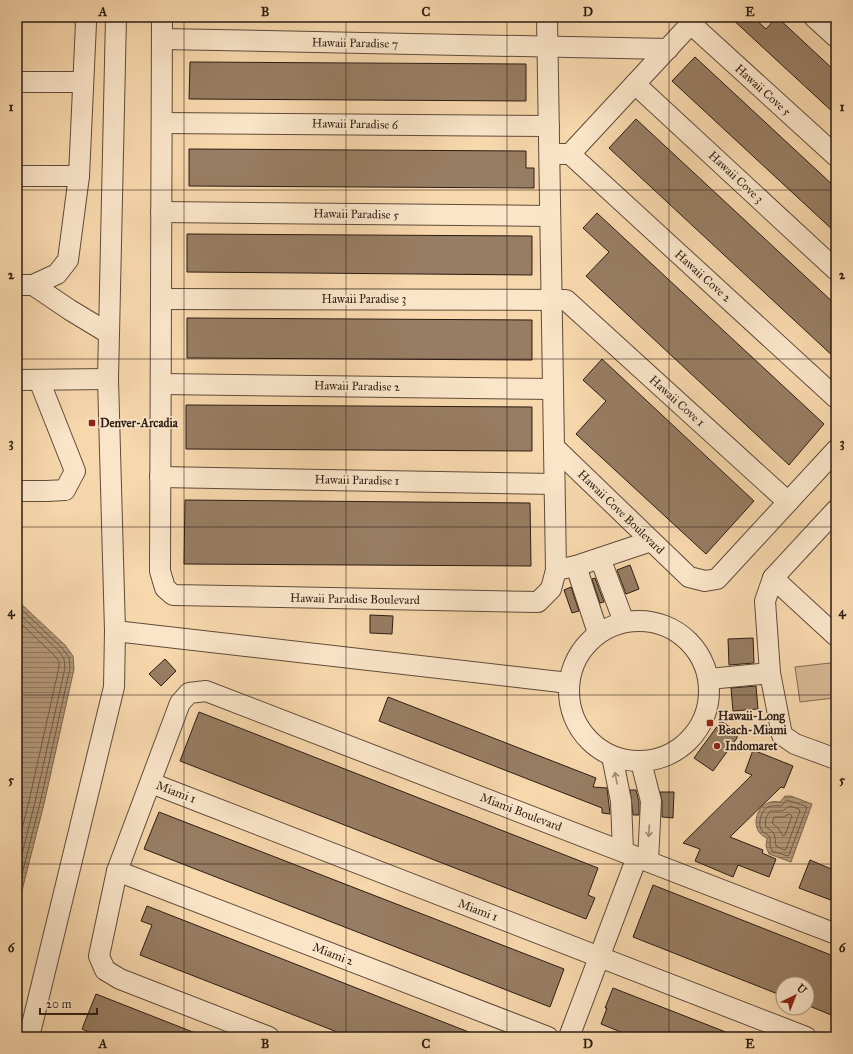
<svg xmlns="http://www.w3.org/2000/svg" width="853" height="1054" viewBox="0 0 853 1054" font-family="'IM FELL Great Primer',serif">
	<defs>
		<pattern id="water-rules" width="6" height="5" patternUnits="userSpaceOnUse"><rect width="6" height="5" fill="#b39778"/><path d="M0 2.5h6" fill="none" stroke="#927a61"/></pattern>
	</defs>
	<rect width="100%" height="100%" fill="#f7d7ac"/>
	<filter id="stains"><feTurbulence type="fractalNoise" baseFrequency=".005" numOctaves="4"/><feColorMatrix values="0 0 0 0 .2 0 0 0 0 .09 0 0 0 0 .02 0 0 0 .5 -.17"/></filter>
	<radialGradient id="worn" r=".72"><stop offset=".6" stop-color="#630" stop-opacity="0"/><stop offset="1" stop-color="#630" stop-opacity=".3"/></radialGradient>
	<path fill="#d5b792" stroke="#826a52" d="M 830,663 L 836,670 L 836,695 L 834,698 L 800,702 L 795,667 Z"/>
	<g fill="url(#water-rules)" stroke="#7e6650">
		<path d="M 17,600 L 65,645 L 73,656 L 74,669 L 44,804 L 17,910 Z"/>
		<path d="M 785,796 L 791,796 L 812,804 L 791,862 L 769,854 L 766,846 L 767,838 C 747,831 756,797 780,802 Z"/>
	</g>
	<g fill="none" stroke-linecap="round" stroke-linejoin="round">
		<g stroke="#705a46" stroke-width="1">
			<path d="M 17,605 L 62,648 L 69,657 L 70,668 L 40,803 L 17,894"/>
			<path d="M 17,612 L 59,651 L 64,659 L 65,668 L 35,802 L 17,874"/>
			<path d="M 17,620 L 54,655 L 59,661 L 59,667 L 29,801 L 17,849"/>
			<path d="M 787,800 L 805,806 L 807,807 L 789,855 L 788,856 L 772,851 L 770,845 L 770,837 C 768,834 765,834 762,831 C 757,825 761,810 768,807 C 772,805 777,806 781,806 Z"/>
			<path d="M 790,806 L 799,809 L 800,811 L 786,849 L 784,850 L 776,846 C 774,835 777,834 766,827 C 764,822 766,815 771,811 L 782,811 Z"/>
			<path d="M 790,814 L 792,816 L 785,835 L 783,836 L 778,828 L 772,823 L 774,817 L 783,817 Z"/>
		</g>
	</g>
	<g fill="#977d63" stroke="#2e1c13">
		<path d="M 730,17 L 753,17 L 766,29 L 777,17 L 836,72 L 836,115 Z"/>
		<path d="M 695,57 L 836,188 L 836,233 L 672,81 Z"/>
		<path d="M 190,62 L 526,64 L 526,101 L 189,99 Z"/>
		<path d="M 636,119 L 836,305 L 836,359 L 609,148 Z"/>
		<path d="M 189,149 L 526,151 L 526,168 L 534,168 L 534,188 L 189,186 Z"/>
		<path d="M 597,213 L 824,424 L 789,465 L 586,276 L 609,252 L 583,228 Z"/>
		<path d="M 187,234 L 532,236 L 532,275 L 187,272 Z"/>
		<path d="M 187,318 L 532,320 L 532,360 L 187,358 Z"/>
		<path d="M 602,359 L 754,501 L 706,554 L 576,434 L 606,401 L 583,380 Z"/>
		<path d="M 186,405 L 532,407 L 532,451 L 186,449 Z"/>
		<path d="M 185,500 L 530,503 L 531,566 L 184,564 Z"/>
		<path d="M 630,565 L 639,589 L 626,594 L 617,570 Z"/>
		<path d="M 595,578 L 604,602 L 600,603 L 592,579 Z"/>
		<path d="M 571,587 L 579,611 L 572,613 L 564,590 Z"/>
		<path d="M 370,615 L 393,616 L 392,634 L 370,633 Z"/>
		<path d="M 753,638 L 754,663 L 729,665 L 728,639 Z"/>
		<path d="M 165,659 L 176,671 L 161,686 L 149,674 Z"/>
		<path d="M 756,686 L 758,709 L 733,711 L 731,688 Z"/>
		<path d="M 388,697 L 596,778 L 593,787 L 607,788 L 610,814 L 602,813 L 602,808 L 379,721 Z"/>
		<path d="M 199,712 L 598,868 L 588,895 L 595,898 L 586,919 L 180,761 Z"/>
		<path d="M 721,721 L 737,732 L 737,738 L 713,771 L 694,758 Z"/>
		<path d="M 753,750 L 793,766 L 784,788 L 781,787 L 730,837 L 763,850 L 762,853 L 776,859 L 769,877 L 738,865 L 733,877 L 695,861 L 700,849 L 683,843 L 752,775 L 745,772 Z"/>
		<path d="M 630,790 L 636,790 L 639,802 L 639,815 L 633,815 Z"/>
		<path d="M 660,792 L 674,792 L 673,818 L 662,817 L 662,801 Z"/>
		<path d="M 159,812 L 564,969 L 550,1007 L 144,849 Z"/>
		<path d="M 810,860 L 836,871 L 836,902 L 799,888 Z"/>
		<path d="M 653,885 L 836,957 L 836,1017 L 807,1005 L 807,984 L 783,984 L 783,996 L 633,937 Z"/>
		<path d="M 147,906 L 479,1036 L 479,1037 L 350,1037 L 140,955 L 152,925 L 141,921 Z"/>
		<path d="M 613,988 L 736,1036 L 736,1037 L 633,1037 L 601,1024 L 607,1008 L 605,1008 Z"/>
		<path d="M 96,994 L 203,1036 L 203,1037 L 102,1037 L 82,1029 Z"/>
	</g>
	<g fill="none" stroke-linecap="round" stroke-linejoin="round">
		<g stroke="#604b39" stroke-width="22">
			<g id="minor">
				<path d="M 162,17 L 160,571 L 165,588 L 173,595 L 538,602 L 551,589 L 556,570 L 547,17"/>
				<path d="M 814,17 L 836,37"/>
				<path d="M 691,24 L 836,156"/>
				<path d="M 162,39 L 668,49"/>
				<path d="M 17,82 L 83,82"/>
				<path d="M 635,84 L 836,270"/>
				<path d="M 162,123 L 549,126"/>
				<path d="M 557,154 L 570,154 L 697,17"/>
				<path d="M 570,154 L 836,398"/>
				<path d="M 17,176 L 79,176"/>
				<path d="M 161,212 L 550,216"/>
				<path d="M 17,285 L 33,285 L 57,274 L 68,260 L 79,176 L 86,23 L 84,17"/>
				<path d="M 33,285 L 70,310 L 108,333"/>
				<path d="M 161,299 L 566,300 L 788,502"/>
				<path d="M 17,380 L 108,379"/>
				<path d="M 161,384 L 553,389"/>
				<path d="M 554,447 L 689,577 L 705,581 L 717,579 L 836,450"/>
				<path d="M 160,477 L 554,484"/>
				<path d="M 17,491 L 47,491 L 65,490 L 75,471 L 39,380"/>
				<path d="M 836,510 L 773,578 L 765,601 L 770,673 L 782,735 L 795,744 L 836,759"/>
				<path d="M 600,558 L 624,622"/>
				<path d="M 576,566 L 598,633"/>
				<path d="M 556,570 L 576,566 L 651,541"/>
				<path d="M 773,578 L 836,636"/>
				<circle cx="639" cy="691" r="70"/>
				<path d="M 115,631 L 569,683"/>
				<path d="M 709,679 L 770,673"/>
				<path d="M 612,756 L 621,801 L 623,851"/>
				<path d="M 641,762 L 651,801 L 648,861"/>
				<path d="M 151,783 L 806,1037"/>
				<path d="M 117,871 L 548,1037"/>
				<path d="M 29,1037 L 114,687 L 115,631 L 108,379 L 116,17"/>
				<path d="M 269,1037 L 120,979 L 105,970 L 99,956 L 117,871 L 180,703 L 189,693 L 206,691 L 836,934"/>
				<path d="M 569,1037 L 637,857"/>
			</g>
		</g>
		<use href="#minor" stroke="#fae5c9" stroke-width="20"/>
	</g>
	<defs><path id="oneway-shaft" d="M-6 0H5M1.5-3L5.5 0L1.5 3" fill="none" stroke-width="1.6" stroke-linecap="round" stroke-linejoin="round"/></defs>
	<g stroke="#9e8b77">
		<use href="#oneway-shaft" transform="translate(616 778) rotate(-101)"/>
		<use href="#oneway-shaft" transform="translate(649 831) rotate(93)"/>
	</g>
	<path fill="none" stroke="#2e1c13" stroke-width="1" stroke-opacity="0.55" d="M 184,17 L 184,1037M 346,17 L 346,1037M 507,17 L 507,1037M 669,17 L 669,1037M 17,190 L 836,190M 17,359 L 836,359M 17,527 L 836,527M 17,695 L 836,695M 17,864 L 836,864"/>
	<g fill="#8f2418" stroke="#fae5c9" stroke-width="1.5">
		<rect x="88" y="419" width="8" height="8" rx="2"/>
		<rect x="706" y="719" width="8" height="8" rx="2"/>
		<circle cx="717" cy="746" r="4"/>
	</g>
	<g text-anchor="middle" dominant-baseline="central" stroke-width="3.5" stroke-linejoin="round" paint-order="stroke">
		<g font-size="12" fill="#2e1c13" stroke="#fae5c9">
			<text transform="translate(355 43) rotate(1)">Hawaii Paradise 7</text>
			<text transform="translate(763 90) rotate(42)">Hawaii Cove 5</text>
			<text transform="translate(355 124) rotate(1)">Hawaii Paradise 6</text>
			<text transform="translate(736 177) rotate(43)">Hawaii Cove 3</text>
			<text transform="translate(356 214) rotate(1)">Hawaii Paradise 5</text>
			<text transform="translate(703 276) rotate(42)">Hawaii Cove 2</text>
			<text x="364" y="299">Hawaii Paradise 3</text>
			<text transform="translate(357 386) rotate(1)">Hawaii Paradise 2</text>
			<text transform="translate(677 401) rotate(42)">Hawaii Cove 1</text>
			<text transform="translate(357 480) rotate(1)">Hawaii Paradise 1</text>
			<text transform="translate(621 512) rotate(44)">Hawaii Cove Boulevard</text>
			<text transform="translate(355 599) rotate(1)">Hawaii Paradise Boulevard</text>
			<text transform="translate(176 792) rotate(21)">Miami 1</text>
			<text transform="translate(521 812) rotate(21)">Miami Boulevard</text>
			<text transform="translate(478 910) rotate(21)">Miami 1</text>
			<text transform="translate(333 954) rotate(21)">Miami 2</text>
		</g>
		<g font-size="12" font-weight="bold" fill="#2e1c13" stroke="#fae5c9" text-anchor="start">
			<text x="100" y="423">Denver-Arcadia</text>
			<text x="718" y="716">Hawaii-Long<tspan x="718" dy="14">Beach-Miami</tspan></text>
			<text x="725" y="746">Indomaret</text>
		</g>
	</g>
	<rect width="853" height="1054" fill="none" stroke="#f7d7ac" stroke-width="44"/>
	<g transform="translate(795 996) rotate(43)"><circle r="19" fill="#fae5c9" stroke="#a89580"/>
	<path d="M0-3L7 15L0 10L-7 15Z" fill="#8f2418"/>
	<text y="-6" font-size="11" font-weight="bold" text-anchor="middle" fill="#2e1c13">U</text>
	</g>
	<path d="M40 1008v6h57v-6" fill="none" stroke="#2e1c13" stroke-width="2"/>
	<text x="46" y="1008" font-size="12" fill="#2e1c13" stroke="#fae5c9" stroke-width="3" paint-order="stroke">20 m</text>
	<rect x="22" y="22" width="809" height="1010" fill="none" stroke="#2e1c13" stroke-width="1.5"/>
	<g font-size="13" text-anchor="middle" font-weight="bold" fill="#2e1c13">
		<text x="103" y="16">A</text>
		<text x="265" y="16">B</text>
		<text x="426" y="16">C</text>
		<text x="588" y="16">D</text>
		<text x="750" y="16">E</text>
		<text x="11" y="111">1</text>
		<text x="842" y="111">1</text>
		<text x="11" y="279">2</text>
		<text x="842" y="279">2</text>
		<text x="11" y="447">3</text>
		<text x="842" y="447">3</text>
		<text x="11" y="616">4</text>
		<text x="842" y="616">4</text>
		<text x="11" y="784">5</text>
		<text x="842" y="784">5</text>
		<text x="11" y="952">6</text>
		<text x="842" y="952">6</text>
		<text x="103" y="1048">A</text>
		<text x="265" y="1048">B</text>
		<text x="426" y="1048">C</text>
		<text x="588" y="1048">D</text>
		<text x="750" y="1048">E</text>
	</g>
	<rect width="100%" height="100%" filter="url(#stains)"/>
	<rect width="100%" height="100%" fill="url(#worn)"/>
</svg>
